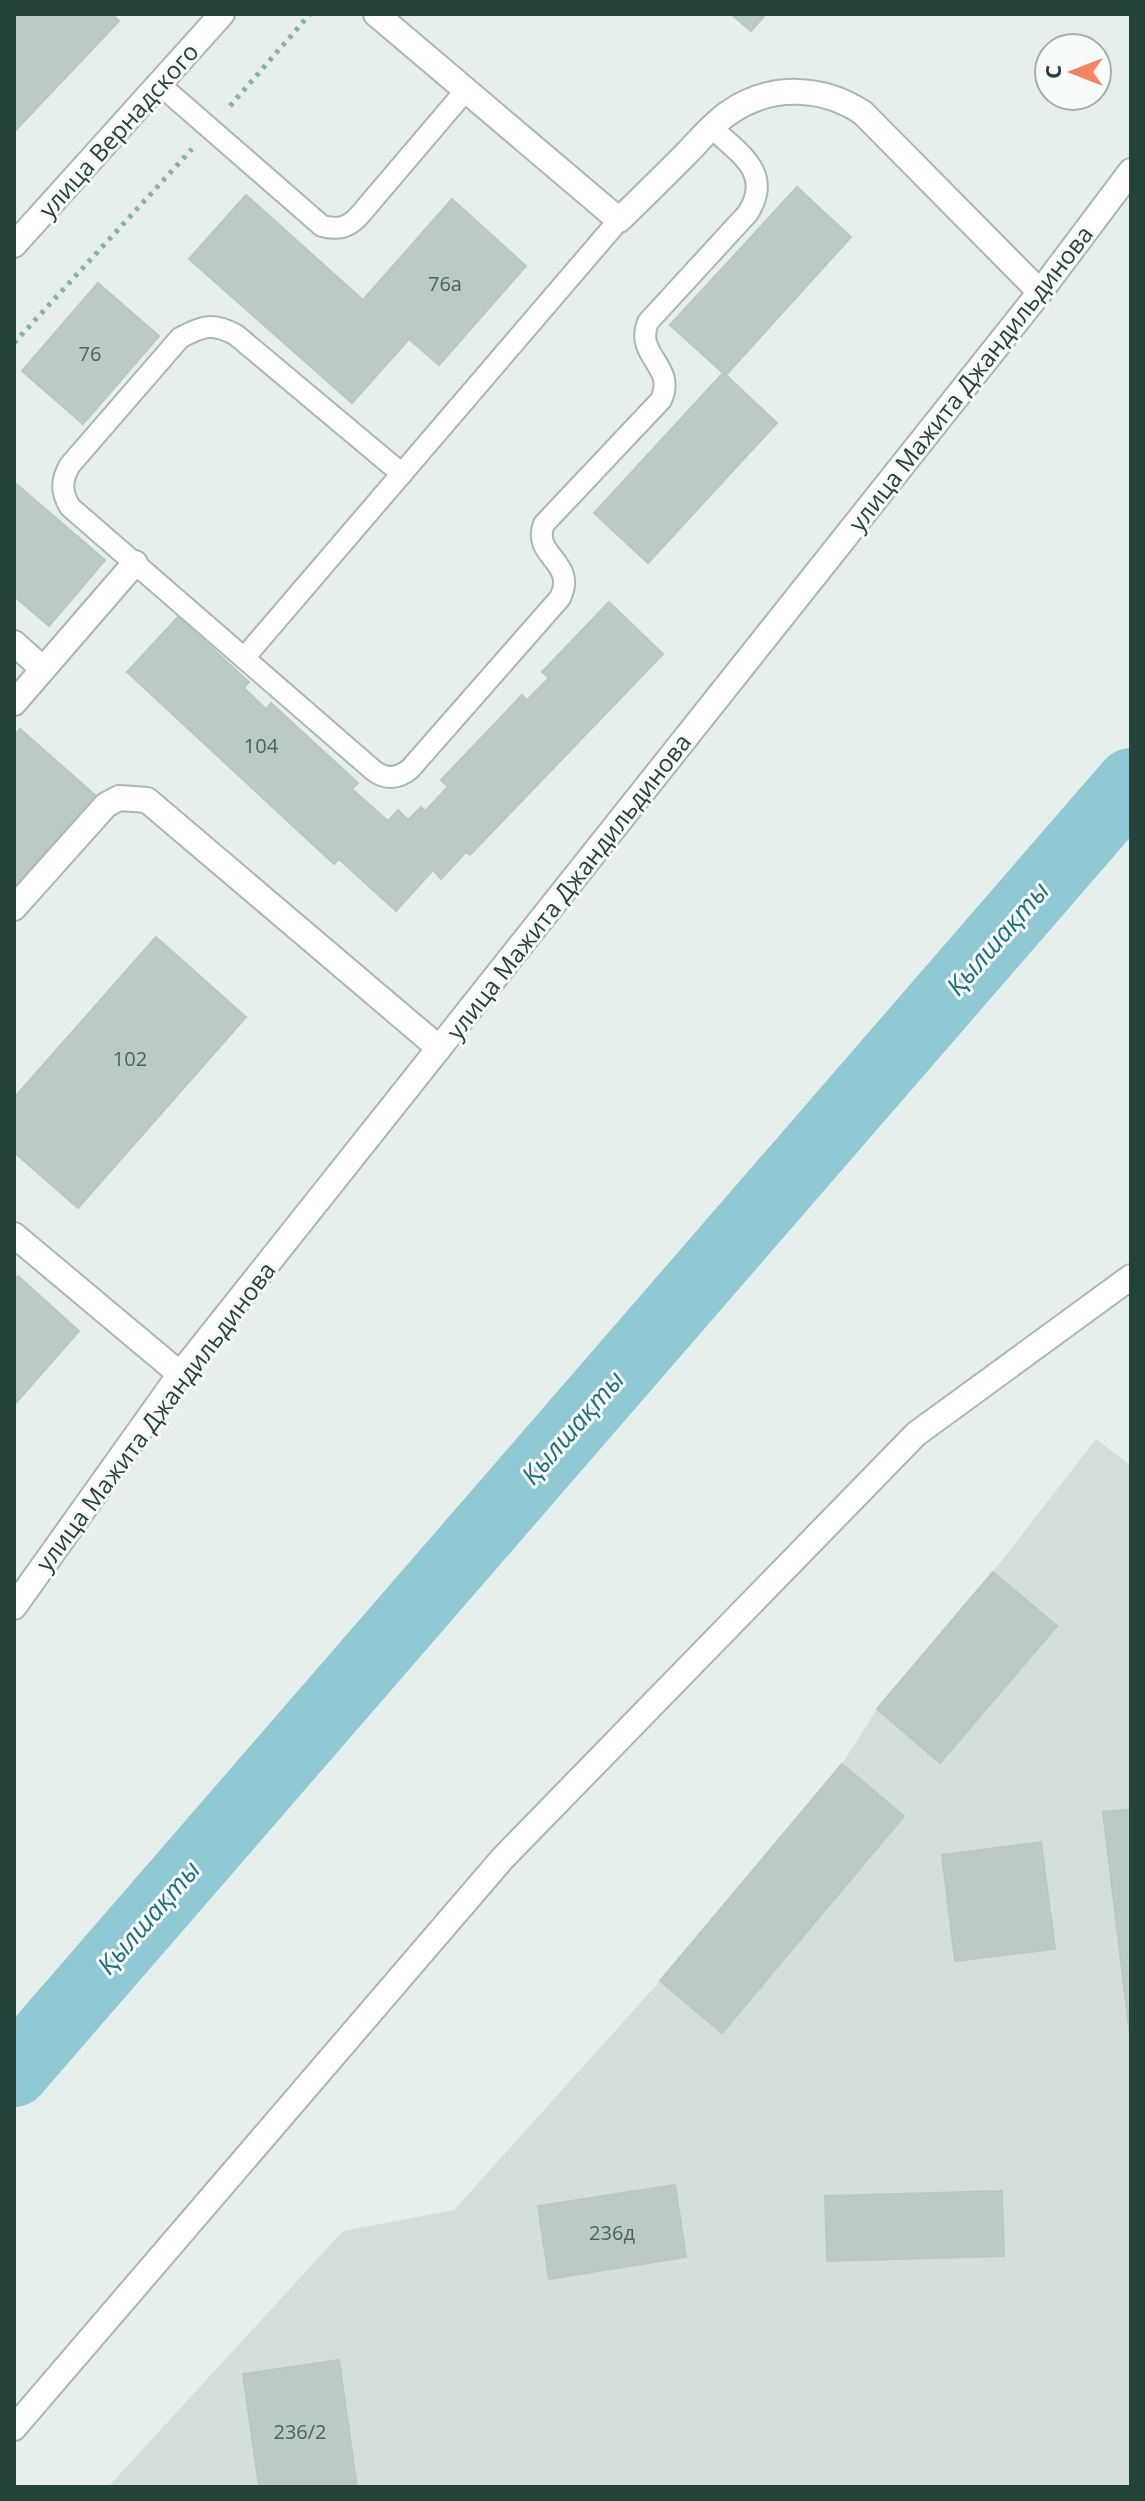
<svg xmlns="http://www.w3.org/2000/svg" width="1145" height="2501" viewBox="0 0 1145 2501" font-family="'Open Sans',sans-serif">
	<rect width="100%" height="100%" fill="#e6efeb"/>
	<path fill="#d4dfda" d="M 1096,1439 L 1131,1466 L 1131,2487 L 108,2487 L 343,2231 L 454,2210 L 660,1981 L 842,1764 L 877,1709 L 993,1572 Z"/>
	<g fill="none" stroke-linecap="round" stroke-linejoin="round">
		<path stroke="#8ec9d4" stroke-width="70" d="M 14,2072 L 1131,783"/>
	</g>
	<g fill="#bbcac4" stroke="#b8c9c2" stroke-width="2">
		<path d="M 18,14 L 112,14 L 119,21 L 14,132 L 14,19 Z"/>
		<path d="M 731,14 L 766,14 L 751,31 Z"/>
		<path d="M 797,187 L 851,237 L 726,375 L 777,423 L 648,563 L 594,513 L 723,373 L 670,325 Z"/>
		<path d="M 246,195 L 363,300 L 452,199 L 526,266 L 439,365 L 409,339 L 352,403 L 189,259 Z"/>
		<path d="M 98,283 L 159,336 L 83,424 L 22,371 Z"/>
		<path d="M 14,482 L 105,560 L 49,626 L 14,596 Z"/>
		<path d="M 609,602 L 663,654 L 470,855 L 466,852 L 441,879 L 433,870 L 396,911 L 339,859 L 334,864 L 127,672 L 178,617 L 249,682 L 244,688 L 266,709 L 271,703 L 358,783 L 352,789 L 388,821 L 398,810 L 408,820 L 421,807 L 425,811 L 448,787 L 441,780 L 522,695 L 527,700 L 549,678 L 542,672 Z"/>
		<path d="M 20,729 L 95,795 L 14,887 L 14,736 Z"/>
		<path d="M 156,937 L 246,1017 L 78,1208 L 14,1152 L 14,1098 Z"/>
		<path d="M 18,1276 L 79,1331 L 14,1405 L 14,1281 Z"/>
		<path d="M 993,1572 L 1057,1626 L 940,1763 L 877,1709 Z"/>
		<path d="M 842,1764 L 904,1816 L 722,2033 L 660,1981 Z"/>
		<path d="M 1131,1809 L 1131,2036 L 1130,2036 L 1103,1812 Z"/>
		<path d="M 1041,1842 L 1055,1949 L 955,1961 L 942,1855 Z"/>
		<path d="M 675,2185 L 686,2257 L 549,2279 L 538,2206 Z"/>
		<path d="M 1002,2191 L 1004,2256 L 827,2261 L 825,2196 Z"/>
		<path d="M 339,2360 L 357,2487 L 259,2487 L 243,2374 Z"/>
	</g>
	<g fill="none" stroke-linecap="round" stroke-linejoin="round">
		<g stroke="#a8b8b2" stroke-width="24">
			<g id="service">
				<path d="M 159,84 L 322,226 C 338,230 347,228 358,217 L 466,90"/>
				<path d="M 402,474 L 236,335 C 213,322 202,326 180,338 L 70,465 C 61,480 61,492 70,507 L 373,770 C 385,780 398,779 410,769 L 560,598 C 578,562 531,556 544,524 L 661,400 C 677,366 634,356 648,322 L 748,213 C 773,173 740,154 712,128"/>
				<path d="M 244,658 L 619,220"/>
			</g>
		</g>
		<g stroke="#a8b8b2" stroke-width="28">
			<g id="minor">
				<path d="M 376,14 L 619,220 C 641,199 663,177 685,155 C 699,141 713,123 730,112 C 771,84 823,86 863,113 L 1040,292"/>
				<path d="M 14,245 L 222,14"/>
				<path d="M 14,643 L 43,669"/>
				<path d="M 14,703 L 135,563"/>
				<path d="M 14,908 L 106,805 L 119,798 L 147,800 L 439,1048"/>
				<path d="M 14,1235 L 180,1374"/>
				<path d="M 14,2428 L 502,1859 L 916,1434 L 1131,1277"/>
			</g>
		</g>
		<g stroke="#a8b8b2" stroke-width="28">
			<path id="tertiary" d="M 14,1607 L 180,1374 L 1040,292 L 1131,171"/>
		</g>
		<g stroke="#86b3a5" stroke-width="5" stroke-dasharray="4 6" stroke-linecap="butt">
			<path d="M 230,106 L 310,14"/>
			<path d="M 14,343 L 192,149"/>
		</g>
		<use href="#service" stroke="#fff" stroke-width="20"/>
		<use href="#minor" stroke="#fff" stroke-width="24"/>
		<use href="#tertiary" stroke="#fff" stroke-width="24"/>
	</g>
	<g text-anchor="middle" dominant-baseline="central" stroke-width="6" stroke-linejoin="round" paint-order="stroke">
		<g font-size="20" fill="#4a645c">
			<text x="445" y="283">76а</text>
			<text x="90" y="353">76</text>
			<text x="261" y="745">104</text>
			<text x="130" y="1058">102</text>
			<text x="612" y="2232">236д</text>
			<text x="300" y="2431">236/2</text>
		</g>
		<g font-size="24" fill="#24423a" stroke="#f7fbf9">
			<text transform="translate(118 130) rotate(-48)">улица Вернадского</text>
			<text transform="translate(970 378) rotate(-52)">улица Мажита Джандильдинова</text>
			<text transform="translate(568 886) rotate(-52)">улица Мажита Джандильдинова</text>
			<text transform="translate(155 1416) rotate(-53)">улица Мажита Джандильдинова</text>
		</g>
		<g font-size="26" font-style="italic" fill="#1c6f80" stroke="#f7fbf9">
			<text transform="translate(997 938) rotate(-49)">Қылшақты</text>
			<text transform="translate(572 1427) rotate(-49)">Қылшақты</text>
			<text transform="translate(148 1917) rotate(-49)">Қылшақты</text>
		</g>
	</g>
	<rect width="1145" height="2501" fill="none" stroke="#24423a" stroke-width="32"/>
	<g transform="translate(1073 72) rotate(270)"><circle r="38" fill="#f7fbf9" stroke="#a3b1ad" stroke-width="2"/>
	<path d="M0-6L14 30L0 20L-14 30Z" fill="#f4845f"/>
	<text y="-12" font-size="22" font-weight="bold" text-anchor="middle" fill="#24423a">С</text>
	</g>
</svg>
